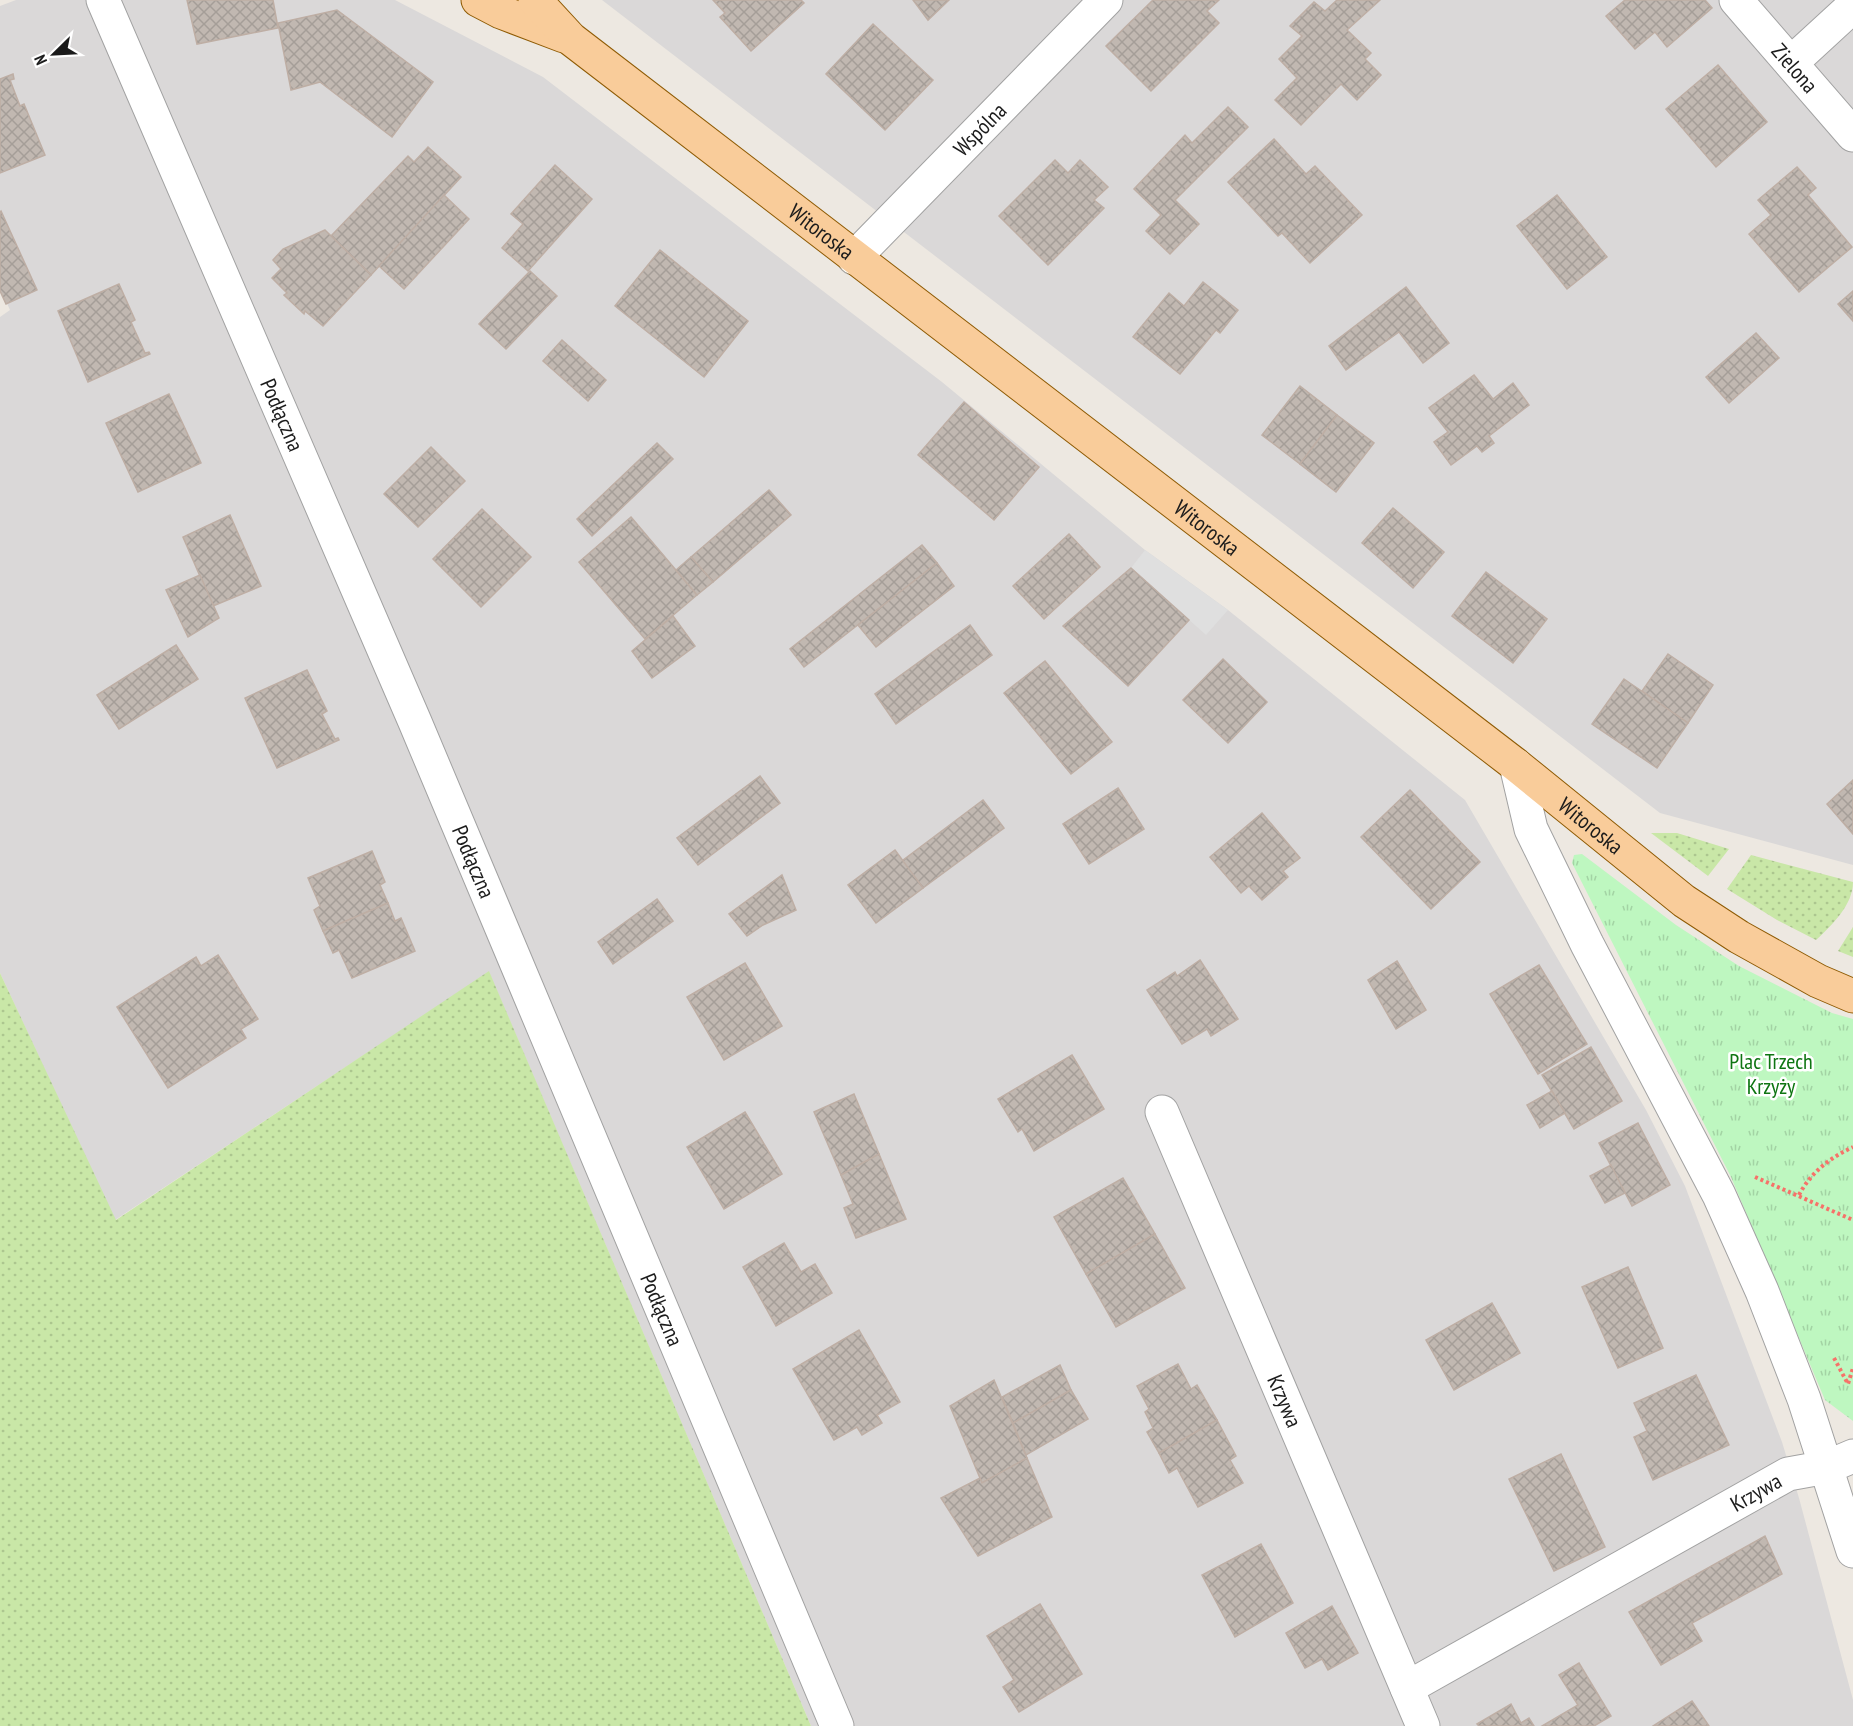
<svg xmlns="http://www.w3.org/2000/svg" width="1853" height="1726" viewBox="0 0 1853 1726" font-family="'PT Sans Narrow',sans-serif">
	<defs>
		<pattern id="grass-dots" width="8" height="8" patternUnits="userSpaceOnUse" patternTransform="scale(1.5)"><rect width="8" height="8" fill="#c9e7a7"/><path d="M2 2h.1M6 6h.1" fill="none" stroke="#acc68f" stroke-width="1.8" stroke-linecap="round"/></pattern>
		<pattern id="park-tufts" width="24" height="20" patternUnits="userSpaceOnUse" patternTransform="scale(1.5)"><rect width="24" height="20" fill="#bef7c0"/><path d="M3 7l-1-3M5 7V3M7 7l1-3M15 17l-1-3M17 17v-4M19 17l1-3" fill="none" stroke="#a3d3a4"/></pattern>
		<pattern id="building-cross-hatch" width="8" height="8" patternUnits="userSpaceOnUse" patternTransform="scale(1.5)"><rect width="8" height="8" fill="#c1b8b1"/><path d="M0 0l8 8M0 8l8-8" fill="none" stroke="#a59e98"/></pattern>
	</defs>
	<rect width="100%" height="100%" fill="#ede8e1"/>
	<g fill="#dad8d8">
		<path d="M 16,0 L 395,0 L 543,77 L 942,382 L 1145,550 L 1228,610 L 1465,800 L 1646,1110 L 1685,1186 L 1782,1442 L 1799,1498 L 1853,1700 L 1853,1726 L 811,1726 L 489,972 L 115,1220 L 0,973 L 0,317 L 10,310 L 0,288 L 0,6 Z"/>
		<path d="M 602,0 L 1853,0 L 1853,865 L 1660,813 Z"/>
	</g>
	<g fill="url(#grass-dots)">
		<path d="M 1651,833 L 1677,833 L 1729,849 L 1708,876 Z"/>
		<path d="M 1751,855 L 1853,882 C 1853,905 1832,925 1816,940 L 1777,920 L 1727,889 Z"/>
		<path d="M 1853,927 L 1853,957 L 1838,951 Z"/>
		<path d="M 489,971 L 811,1726 L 0,1726 L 0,973 L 116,1220 Z"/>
	</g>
	<path fill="url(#park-tufts)" d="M 1582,854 L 1676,925 L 1739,966 L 1832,1013 L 1853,1019 L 1853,1421 L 1825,1400 L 1731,1177 L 1572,863 L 1574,855 Z"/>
	<path fill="#dfdfdf" d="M 1145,550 L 1228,610 L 1206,635 L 1131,568 Z"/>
	<g fill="url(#building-cross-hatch)" stroke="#beaea4" stroke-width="1.5">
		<path d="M 187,0 L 273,0 L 278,28 L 197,44 Z"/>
		<path d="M 713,0 L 801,0 L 804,3 L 751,51 L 720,17 L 725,13 Z"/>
		<path d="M 913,0 L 949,0 L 928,20 Z"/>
		<path d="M 1153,0 L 1219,0 L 1207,11 L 1219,23 L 1151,91 L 1106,46 Z"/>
		<path d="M 1337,0 L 1380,0 L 1347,30 L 1371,53 L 1365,59 L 1381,75 L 1357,100 L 1341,84 L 1301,125 L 1275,100 L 1297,78 L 1279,59 L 1302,36 L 1290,26 L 1314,2 L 1325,11 Z"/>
		<path d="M 1625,0 L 1705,0 L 1712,8 L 1667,47 L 1655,32 L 1635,49 L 1606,16 Z"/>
		<path d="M 337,10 L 433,82 L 392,137 L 320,82 L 291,90 L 278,23 Z"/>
		<path d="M 873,24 L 933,80 L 885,130 L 826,74 Z"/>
		<path d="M 1718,65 L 1767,122 L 1716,167 L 1666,109 Z"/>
		<path d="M 13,74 L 14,79 L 10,80 L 20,106 L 24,104 L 45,155 L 0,173 L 0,79 Z"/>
		<path d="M 1228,107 L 1248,127 L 1175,200 L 1199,224 L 1170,254 L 1146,231 L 1161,215 L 1134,189 L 1185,135 L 1192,143 Z"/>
		<path d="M 1274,139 L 1306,174 L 1315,166 L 1362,215 L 1310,263 L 1282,233 L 1278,236 L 1228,182 Z"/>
		<path d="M 428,147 L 461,177 L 371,275 L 331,236 L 408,156 L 414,162 Z"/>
		<path d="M 1055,160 L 1068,173 L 1080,160 L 1108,187 L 1094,200 L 1104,208 L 1048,265 L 999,216 Z"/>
		<path d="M 555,165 L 592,199 L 528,271 L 502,248 L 523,224 L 511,214 Z"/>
		<path d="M 1797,167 L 1816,188 L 1808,195 L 1852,247 L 1799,292 L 1749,234 L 1771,215 L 1758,200 Z"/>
		<path d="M 444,195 L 469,219 L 404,289 L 379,266 Z"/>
		<path d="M 1557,195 L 1607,257 L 1567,289 L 1517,226 Z"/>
		<path d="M 1,211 L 37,290 L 6,304 L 0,291 L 0,212 Z"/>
		<path d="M 325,230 L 371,275 L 323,326 L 305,311 L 304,314 L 284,295 L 287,293 L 272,278 L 281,269 L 273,260 L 283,249 Z"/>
		<path d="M 660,250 L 748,321 L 704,377 L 615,306 Z"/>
		<path d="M 530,271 L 557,296 L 506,349 L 479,324 Z"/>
		<path d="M 1203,282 L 1238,310 L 1220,333 L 1216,330 L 1180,374 L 1133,337 L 1169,293 L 1184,306 Z"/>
		<path d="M 119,284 L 135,320 L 131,322 L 145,353 L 149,352 L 150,354 L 88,382 L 58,311 Z"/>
		<path d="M 1406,287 L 1449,343 L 1423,363 L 1399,332 L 1346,370 L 1329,346 Z"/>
		<path d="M 1853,291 L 1853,321 L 1838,304 Z"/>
		<path d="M 1756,333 L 1779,358 L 1729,403 L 1706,377 Z"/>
		<path d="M 562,340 L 606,380 L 588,401 L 543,361 Z"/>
		<path d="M 1474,375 L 1493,399 L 1513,383 L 1529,405 L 1489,436 L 1494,443 L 1482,452 L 1477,446 L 1451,465 L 1434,442 L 1448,432 L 1429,408 Z"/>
		<path d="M 1300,386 L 1337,415 L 1300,464 L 1262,435 Z"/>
		<path d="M 169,394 L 201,463 L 138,492 L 106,423 Z"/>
		<path d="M 964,402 L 1039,467 L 994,520 L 918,455 Z"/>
		<path d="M 1337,415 L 1374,443 L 1336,492 L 1300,464 Z"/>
		<path d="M 657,443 L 673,459 L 592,536 L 577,519 Z"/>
		<path d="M 431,447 L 465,481 L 418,527 L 384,494 Z"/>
		<path d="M 769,490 L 791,515 L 713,582 L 691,557 Z"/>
		<path d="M 1393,508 L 1444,552 L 1413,588 L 1362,543 Z"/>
		<path d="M 482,509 L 531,557 L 481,607 L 433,559 Z"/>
		<path d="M 230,515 L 261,586 L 213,606 L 183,537 Z"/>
		<path d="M 631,517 L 697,595 L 645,639 L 579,562 Z"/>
		<path d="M 1069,534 L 1100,567 L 1044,619 L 1013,586 Z"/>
		<path d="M 922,545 L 937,563 L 804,667 L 790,649 Z"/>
		<path d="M 691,557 L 713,582 L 697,595 L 676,570 Z"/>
		<path d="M 937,563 L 954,586 L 876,647 L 858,625 Z"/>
		<path d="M 1131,568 L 1189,620 L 1128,686 L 1063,626 Z"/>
		<path d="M 1486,572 L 1547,619 L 1513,663 L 1452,616 Z"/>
		<path d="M 200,575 L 219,618 L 188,637 L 166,590 Z"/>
		<path d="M 673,616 L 695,646 L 652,678 L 632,651 Z"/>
		<path d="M 970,625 L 992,655 L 896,724 L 875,694 Z"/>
		<path d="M 176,645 L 198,679 L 119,729 L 97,695 Z"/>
		<path d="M 1668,654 L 1713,685 L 1688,723 L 1642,691 Z"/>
		<path d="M 1223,659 L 1267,702 L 1228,743 L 1183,700 Z"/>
		<path d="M 1045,661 L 1112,742 L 1071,774 L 1004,693 Z"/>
		<path d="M 307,670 L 327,711 L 322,714 L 335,739 L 338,738 L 339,740 L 277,768 L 245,698 Z"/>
		<path d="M 1624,679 L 1688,723 L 1657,768 L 1592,724 Z"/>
		<path d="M 760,776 L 780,803 L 698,865 L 677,838 Z"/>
		<path d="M 1853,780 L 1853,834 L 1827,804 Z"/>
		<path d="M 1118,788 L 1144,829 L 1089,864 L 1063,824 Z"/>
		<path d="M 1410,790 L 1480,862 L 1431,909 L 1361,837 Z"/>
		<path d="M 983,800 L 1004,828 L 923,888 L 902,861 Z"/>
		<path d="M 1262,813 L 1300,858 L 1283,871 L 1288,877 L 1262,900 L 1249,886 L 1241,893 L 1210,857 Z"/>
		<path d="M 895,850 L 923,888 L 876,923 L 848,885 Z"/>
		<path d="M 372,851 L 385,882 L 380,885 L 388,903 L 323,931 L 314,910 L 320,906 L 308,878 Z"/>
		<path d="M 782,875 L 796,910 L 763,925 L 747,936 L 729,914 Z"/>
		<path d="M 657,899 L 673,921 L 613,964 L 598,942 Z"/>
		<path d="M 388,903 L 395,921 L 401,918 L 415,951 L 352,978 L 339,950 L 333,953 L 323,931 Z"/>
		<path d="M 218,955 L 258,1019 L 241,1029 L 246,1038 L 168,1088 L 117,1007 L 196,957 L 201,966 Z"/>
		<path d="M 1200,960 L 1238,1019 L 1211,1036 L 1207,1029 L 1182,1044 L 1147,990 L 1175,972 L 1177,976 Z"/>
		<path d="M 1397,961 L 1426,1010 L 1396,1029 L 1368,980 Z"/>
		<path d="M 745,963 L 782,1026 L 724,1060 L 687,997 Z"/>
		<path d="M 1539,965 L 1587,1044 L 1538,1074 L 1490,994 Z"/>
		<path d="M 1591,1047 L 1622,1101 L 1574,1129 L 1542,1075 Z"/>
		<path d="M 1072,1055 L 1104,1109 L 1034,1151 L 1022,1129 L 1018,1132 L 998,1099 Z"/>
		<path d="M 1552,1091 L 1565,1113 L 1540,1128 L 1527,1105 Z"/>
		<path d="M 854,1094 L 879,1154 L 841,1175 L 814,1112 Z"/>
		<path d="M 745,1112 L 782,1174 L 724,1209 L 687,1147 Z"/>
		<path d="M 1638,1123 L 1670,1185 L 1632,1206 L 1599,1143 Z"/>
		<path d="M 879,1154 L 906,1219 L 856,1238 L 844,1208 L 853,1204 L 841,1175 Z"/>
		<path d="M 1611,1165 L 1625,1193 L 1605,1203 L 1590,1176 Z"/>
		<path d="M 1123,1178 L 1155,1234 L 1086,1274 L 1054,1217 Z"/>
		<path d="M 1155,1234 L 1185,1288 L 1116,1327 L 1086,1274 Z"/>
		<path d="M 784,1243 L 801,1272 L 815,1264 L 832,1293 L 776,1326 L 743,1267 Z"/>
		<path d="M 1628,1267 L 1663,1348 L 1618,1368 L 1582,1287 Z"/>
		<path d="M 1492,1303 L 1520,1353 L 1454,1390 L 1426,1340 Z"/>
		<path d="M 859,1330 L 900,1402 L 877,1415 L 882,1423 L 862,1435 L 857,1427 L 834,1440 L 793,1369 Z"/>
		<path d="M 1178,1364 L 1191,1389 L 1197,1385 L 1217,1420 L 1159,1453 L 1147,1432 L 1153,1428 L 1145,1412 L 1149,1409 L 1137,1386 Z"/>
		<path d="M 1060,1365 L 1071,1390 L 1013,1423 L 1002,1397 Z"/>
		<path d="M 1696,1375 L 1729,1445 L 1653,1480 L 1634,1437 L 1647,1431 L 1634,1403 Z"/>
		<path d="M 994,1380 L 1027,1458 L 982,1483 L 950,1406 Z"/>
		<path d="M 1071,1390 L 1088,1419 L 1026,1455 L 1013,1423 Z"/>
		<path d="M 1217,1420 L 1236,1456 L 1230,1460 L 1243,1483 L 1198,1507 L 1177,1468 L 1169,1473 L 1159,1453 Z"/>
		<path d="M 1561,1454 L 1605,1547 L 1554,1571 L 1509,1479 Z"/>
		<path d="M 1027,1458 L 1052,1517 L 978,1556 L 941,1498 L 980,1478 L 982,1483 Z"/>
		<path d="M 1765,1536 L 1782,1574 L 1692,1623 L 1702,1641 L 1661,1665 L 1629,1612 Z"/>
		<path d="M 1261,1544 L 1293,1603 L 1235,1637 L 1202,1575 Z"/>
		<path d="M 1040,1604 L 1082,1674 L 1019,1712 L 1003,1687 L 1014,1680 L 987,1636 Z"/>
		<path d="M 1332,1606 L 1358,1653 L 1328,1670 L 1322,1659 L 1305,1668 L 1286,1633 Z"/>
		<path d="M 1579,1663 L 1611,1716 L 1594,1726 L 1542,1726 L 1578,1705 L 1559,1675 Z"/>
		<path d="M 1692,1701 L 1709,1726 L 1653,1726 Z"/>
		<path d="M 1511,1704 L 1521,1723 L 1529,1718 L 1534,1726 L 1479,1726 L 1477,1724 Z"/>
	</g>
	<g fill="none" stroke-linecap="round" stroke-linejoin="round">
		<g stroke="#a2a2a2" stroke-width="35">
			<g id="minor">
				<path id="s1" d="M 103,0 L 415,722 L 837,1726"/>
				<path id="s2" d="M 1736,0 L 1853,135"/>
				<path d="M 1791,63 L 1853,6"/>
				<path id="s3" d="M 854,258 L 1106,0"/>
				<path d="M 1516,765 L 1531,829 L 1587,944 L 1719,1195 L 1762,1291 L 1804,1399 L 1853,1551"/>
				<path id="s4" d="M 1162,1112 L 1423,1726"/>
				<path id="s5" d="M 1407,1688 L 1788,1474 L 1827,1467 L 1853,1456"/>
			</g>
		</g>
		<g stroke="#8f5b04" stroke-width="35">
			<g id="major">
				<path d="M 478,0 L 501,12 L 564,36"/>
				<path id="s6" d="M 535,0 L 571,39 L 1516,765 L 1684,901 L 1739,937 L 1818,981 L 1853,996"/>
			</g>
		</g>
		<g stroke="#f67269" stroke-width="4" stroke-dasharray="3 3" stroke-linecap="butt">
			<path d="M 1755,1177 L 1853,1220"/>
			<path d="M 1799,1195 C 1811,1172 1830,1158 1853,1147"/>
			<path d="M 1834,1358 L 1848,1384 L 1853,1368"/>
		</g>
		<use href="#minor" stroke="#fff" stroke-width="33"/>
		<use href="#major" stroke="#f9cc9a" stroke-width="33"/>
	</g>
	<g text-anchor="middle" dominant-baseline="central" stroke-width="5" stroke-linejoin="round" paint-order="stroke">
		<g font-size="22" fill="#1b1b1b" stroke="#fff">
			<text stroke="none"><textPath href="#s2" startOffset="90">Zielona</textPath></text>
			<text stroke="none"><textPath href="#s3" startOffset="180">Wspólna</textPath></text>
			<text stroke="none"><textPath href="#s6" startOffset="369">Witoroska</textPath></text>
			<text stroke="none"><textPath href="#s1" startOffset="452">Podłączna</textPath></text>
			<text stroke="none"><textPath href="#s6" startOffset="855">Witoroska</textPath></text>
			<text stroke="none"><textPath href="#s6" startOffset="1341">Witoroska</textPath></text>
			<text stroke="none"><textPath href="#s1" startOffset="938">Podłączna</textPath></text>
			<text stroke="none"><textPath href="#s1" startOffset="1424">Podłączna</textPath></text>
			<text stroke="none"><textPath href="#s4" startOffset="314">Krzywa</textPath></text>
			<text stroke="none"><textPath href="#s5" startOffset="400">Krzywa</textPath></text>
		</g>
		<g font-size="22" fill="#0e7512" stroke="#fff">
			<text x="1771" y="1061">Plac Trzech<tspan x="1771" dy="25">Krzyży</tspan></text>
		</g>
	</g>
	<g transform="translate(54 54) rotate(246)" stroke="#ffffff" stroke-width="4.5" paint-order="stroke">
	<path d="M0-4.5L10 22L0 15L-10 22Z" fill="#1b1b1b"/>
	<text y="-9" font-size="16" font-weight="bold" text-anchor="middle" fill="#1b1b1b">N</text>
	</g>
</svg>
